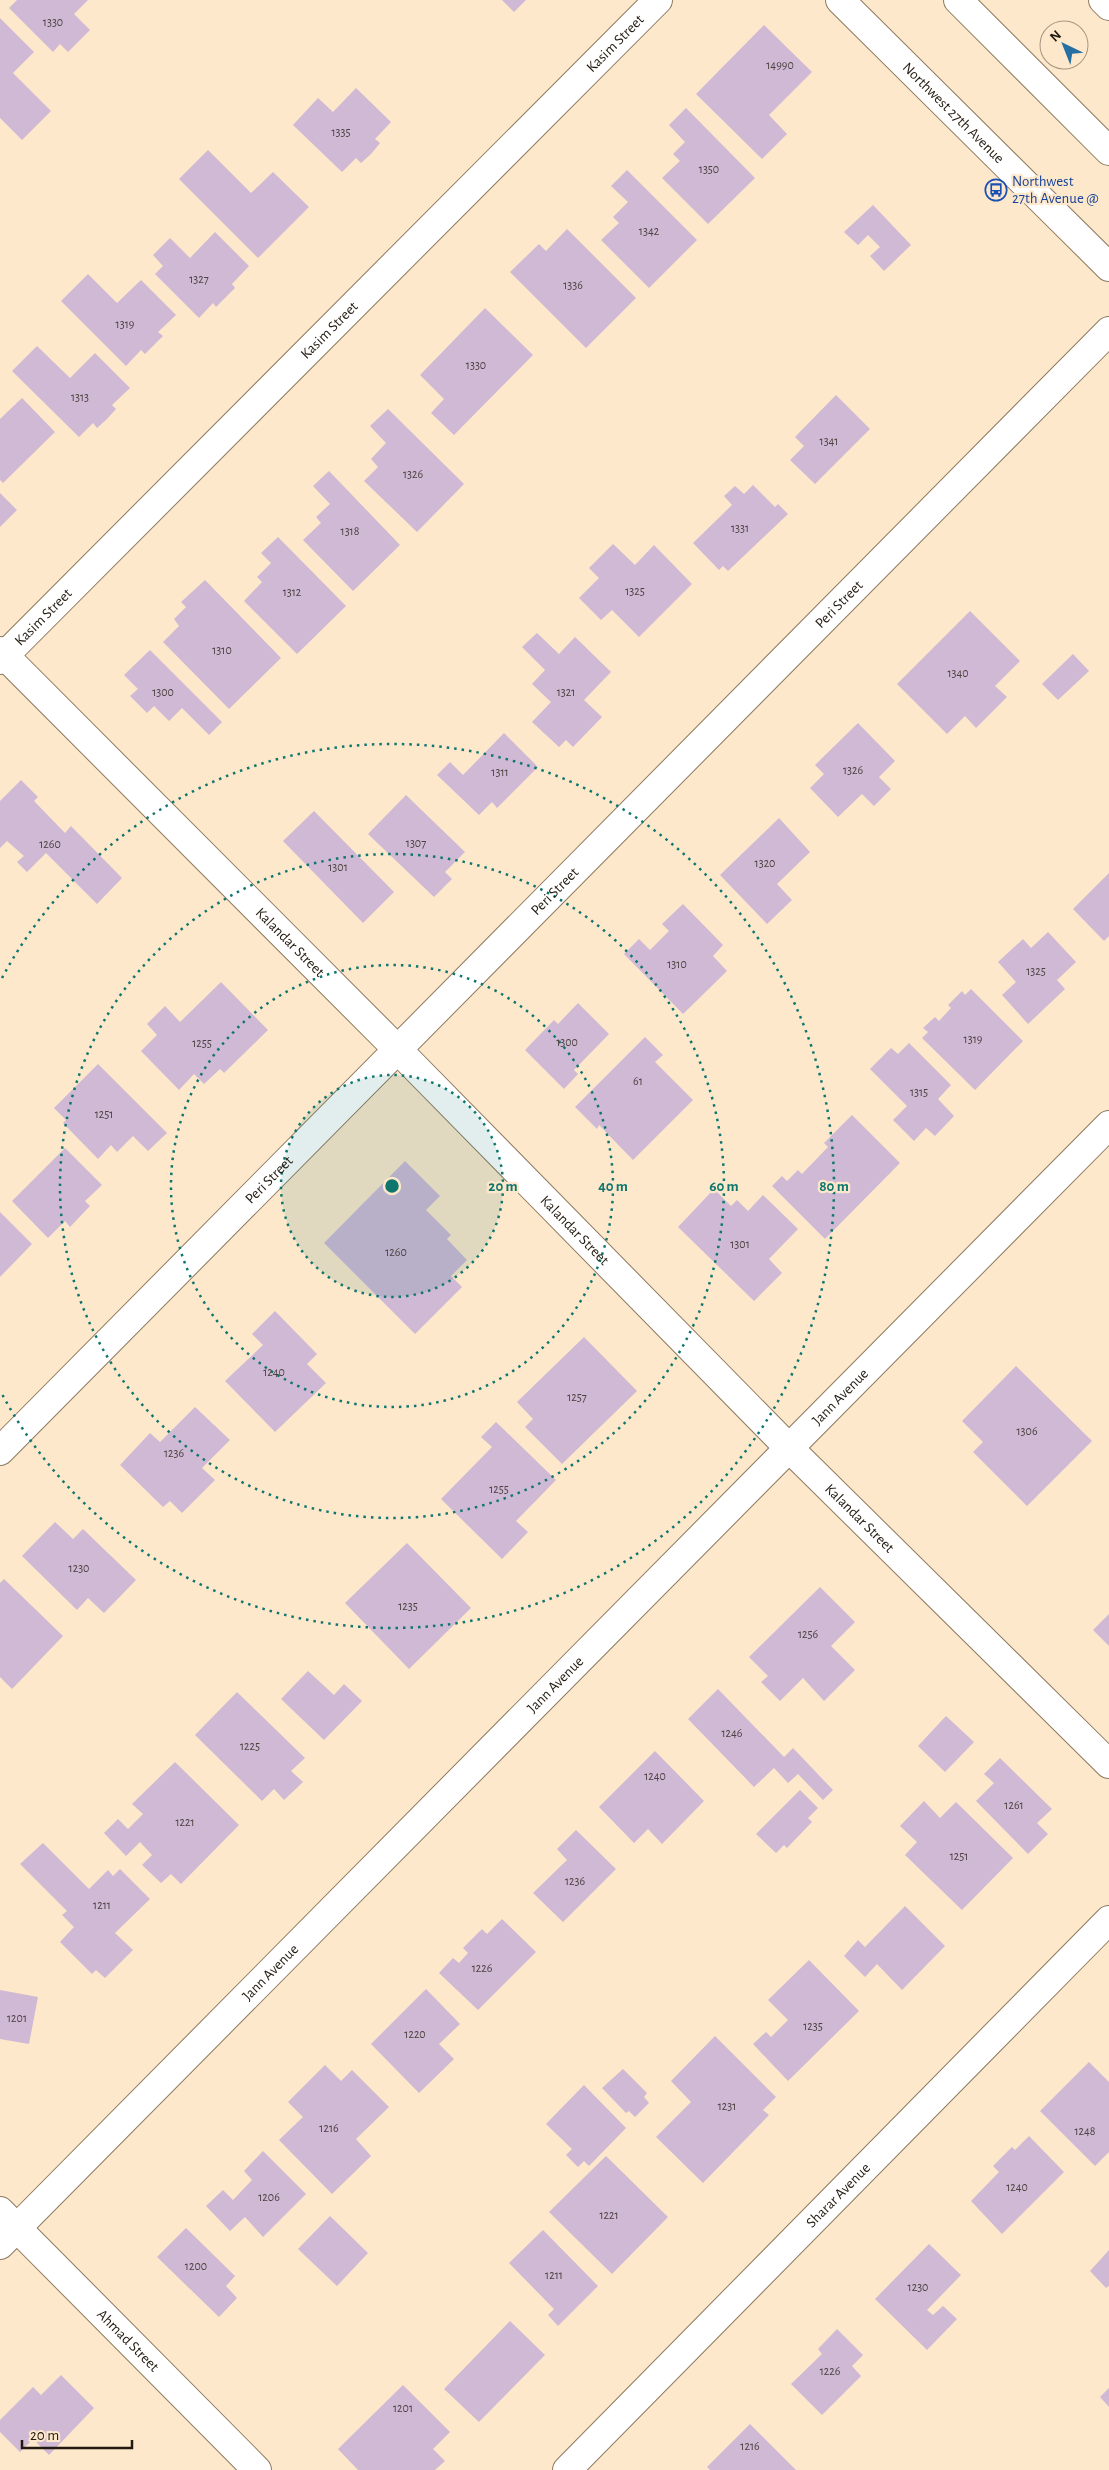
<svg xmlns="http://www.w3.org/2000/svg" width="1109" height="2470" viewBox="0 0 1109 2470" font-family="'Alegreya Sans',sans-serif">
	<rect width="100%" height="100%" fill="#fee8cb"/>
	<g fill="#cfb9d5">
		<path d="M 17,0 L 88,0 L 74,14 L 90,30 L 68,52 L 60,44 L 53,52 L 9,8 Z"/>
		<path d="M 502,0 L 526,0 L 514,12 Z"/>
		<path d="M 0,18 L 34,52 L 13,73 L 51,111 L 22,140 L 0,118 Z"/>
		<path d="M 764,25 L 812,72 L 769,115 L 787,134 L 762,159 L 696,94 Z"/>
		<path d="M 356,88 L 391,122 L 375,139 L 380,143 L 371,154 L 361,163 L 356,158 L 342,172 L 293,125 L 318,98 L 333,112 Z"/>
		<path d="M 686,108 L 755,178 L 708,224 L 662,178 L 680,161 L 673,154 L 685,142 L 669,125 Z"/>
		<path d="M 208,150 L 251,193 L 273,172 L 309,207 L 258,258 L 179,179 Z"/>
		<path d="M 627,170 L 697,240 L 649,288 L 601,240 L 619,223 L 613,217 L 628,202 L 611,186 Z"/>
		<path d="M 873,205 L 911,245 L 884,271 L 870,256 L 880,247 L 868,235 L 858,245 L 844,232 Z"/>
		<path d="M 567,229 L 636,298 L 586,348 L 510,272 L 539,244 L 546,251 Z"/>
		<path d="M 215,232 L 249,266 L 232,284 L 235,288 L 216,307 L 213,303 L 199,318 L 155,274 L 163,266 L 153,255 L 170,238 L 190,258 Z"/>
		<path d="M 88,274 L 117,303 L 141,280 L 176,315 L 158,332 L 163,336 L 145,354 L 141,350 L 126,366 L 61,301 Z"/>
		<path d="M 485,308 L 533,355 L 454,435 L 431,413 L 444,399 L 420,375 Z"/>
		<path d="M 37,346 L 70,378 L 95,353 L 130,388 L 112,405 L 116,409 L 107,419 L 97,428 L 93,423 L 79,437 L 12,371 Z"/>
		<path d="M 836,395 L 870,429 L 815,484 L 790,460 L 804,446 L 795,437 Z"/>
		<path d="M 22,398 L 55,432 L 3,483 L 0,480 L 0,419 Z"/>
		<path d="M 388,409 L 464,484 L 417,532 L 364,481 L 378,467 L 371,459 L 386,443 L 370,426 Z"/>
		<path d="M 329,471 L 400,545 L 353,591 L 303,540 L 321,523 L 316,517 L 330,504 L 313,486 Z"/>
		<path d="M 753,485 L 775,507 L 778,504 L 788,514 L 728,571 L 723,566 L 719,570 L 693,543 L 732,505 L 724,496 L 735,486 L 744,494 Z"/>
		<path d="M 0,493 L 17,510 L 0,527 Z"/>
		<path d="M 278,537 L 346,606 L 297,654 L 244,601 L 262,582 L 257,577 L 271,563 L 261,553 Z"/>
		<path d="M 613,544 L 635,565 L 654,545 L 692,584 L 639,637 L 612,610 L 601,620 L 579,598 L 599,578 L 589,568 Z"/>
		<path d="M 205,580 L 281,658 L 229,709 L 163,642 L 179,626 L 174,619 L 186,607 L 181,602 Z"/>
		<path d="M 970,611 L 1020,661 L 995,686 L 1007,697 L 976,728 L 965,716 L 947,734 L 897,684 Z"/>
		<path d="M 537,633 L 559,654 L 575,637 L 611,672 L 584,700 L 602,717 L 573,747 L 566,740 L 559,747 L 532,722 L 551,702 L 532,684 L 545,670 L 522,647 Z"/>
		<path d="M 150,650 L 222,722 L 209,735 L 182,708 L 169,721 L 154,706 L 147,713 L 130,696 L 138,689 L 124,675 Z"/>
		<path d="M 1073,654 L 1089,671 L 1058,700 L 1042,684 Z"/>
		<path d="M 858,723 L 895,761 L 879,777 L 891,789 L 874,806 L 862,794 L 838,817 L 810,788 L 824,774 L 815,765 Z"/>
		<path d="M 504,733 L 538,767 L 497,808 L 492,802 L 479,815 L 437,775 L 450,762 L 463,775 Z"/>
		<path d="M 21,780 L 38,797 L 34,801 L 65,833 L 71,826 L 122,878 L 97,904 L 46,853 L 27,872 L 17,862 L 24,856 L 7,841 L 0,848 L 0,801 Z"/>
		<path d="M 406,795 L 465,852 L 445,872 L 452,879 L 434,897 L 368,834 Z"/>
		<path d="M 314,811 L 394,892 L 363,923 L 283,841 Z"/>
		<path d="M 779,818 L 810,852 L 777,884 L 792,900 L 767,924 L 720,875 Z"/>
		<path d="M 1109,873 L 1109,936 L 1104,941 L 1073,909 Z"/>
		<path d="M 683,904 L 723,945 L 713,956 L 727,971 L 683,1014 L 624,954 L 639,939 L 650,950 L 669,931 L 662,924 Z"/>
		<path d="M 1048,932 L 1076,962 L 1057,980 L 1065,989 L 1028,1024 L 1002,995 L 1016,982 L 998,962 L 1023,939 L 1031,948 Z"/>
		<path d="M 221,982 L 268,1030 L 224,1073 L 220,1069 L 204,1084 L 194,1074 L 179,1090 L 141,1051 L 157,1035 L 147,1024 L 165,1006 L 180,1022 Z"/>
		<path d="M 971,989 L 1023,1041 L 975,1090 L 922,1038 L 928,1032 L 923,1028 L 935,1017 L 939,1021 L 951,1008 L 948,1005 L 962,991 L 965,995 Z"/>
		<path d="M 578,1003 L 609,1034 L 574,1070 L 578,1074 L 564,1089 L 525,1050 L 554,1020 L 558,1024 Z"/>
		<path d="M 645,1037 L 663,1055 L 655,1062 L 693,1100 L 633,1160 L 599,1125 L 597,1129 L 575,1107 Z"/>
		<path d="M 909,1043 L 951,1085 L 938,1099 L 954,1116 L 935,1136 L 926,1128 L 914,1141 L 893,1120 L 907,1106 L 870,1069 L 891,1048 L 898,1054 Z"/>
		<path d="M 98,1064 L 167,1133 L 148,1151 L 133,1136 L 117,1152 L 111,1145 L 98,1159 L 63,1123 L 66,1120 L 54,1108 Z"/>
		<path d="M 852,1115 L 900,1163 L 825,1239 L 772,1186 L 782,1176 L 787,1181 L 798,1170 L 802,1174 L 828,1147 L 824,1143 Z"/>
		<path d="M 65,1148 L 102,1185 L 85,1201 L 90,1206 L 70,1227 L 65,1221 L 48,1238 L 12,1201 Z"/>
		<path d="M 405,1161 L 440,1196 L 426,1210 L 451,1235 L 447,1239 L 467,1260 L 451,1276 L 462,1287 L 415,1334 L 324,1243 Z"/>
		<path d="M 714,1189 L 731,1206 L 737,1200 L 748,1211 L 763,1195 L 798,1229 L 769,1259 L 782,1273 L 754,1301 L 678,1227 Z"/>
		<path d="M 0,1212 L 32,1244 L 0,1277 Z"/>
		<path d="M 275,1311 L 317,1354 L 307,1364 L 326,1383 L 275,1432 L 225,1381 L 263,1345 L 252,1334 Z"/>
		<path d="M 584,1337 L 637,1391 L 562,1464 L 525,1427 L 533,1419 L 517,1402 Z"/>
		<path d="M 1016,1366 L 1092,1441 L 1027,1506 L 973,1452 L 983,1442 L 962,1421 Z"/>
		<path d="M 195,1407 L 230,1440 L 202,1468 L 215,1480 L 182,1513 L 170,1501 L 163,1507 L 120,1465 L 150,1433 L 160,1442 Z"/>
		<path d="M 496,1422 L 556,1480 L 516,1521 L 528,1532 L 502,1559 L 441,1499 L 492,1447 L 481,1437 Z"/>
		<path d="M 55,1522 L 73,1539 L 83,1529 L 136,1580 L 104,1613 L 88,1598 L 77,1610 L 22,1556 Z"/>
		<path d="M 407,1543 L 471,1608 L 409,1669 L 345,1603 Z"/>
		<path d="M 4,1579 L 63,1636 L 12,1689 L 0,1677 L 0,1583 Z"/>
		<path d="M 820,1587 L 855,1622 L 831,1646 L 855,1670 L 824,1701 L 803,1678 L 780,1701 L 761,1682 L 768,1676 L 749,1657 Z"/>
		<path d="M 1109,1614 L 1109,1646 L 1093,1630 Z"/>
		<path d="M 308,1671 L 334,1695 L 344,1684 L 362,1701 L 324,1740 L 281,1699 Z"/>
		<path d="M 718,1689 L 784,1757 L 793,1748 L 833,1790 L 823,1800 L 798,1774 L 788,1783 L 774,1768 L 754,1787 L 688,1719 Z"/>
		<path d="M 237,1692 L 305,1758 L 291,1771 L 303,1782 L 284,1800 L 274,1789 L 262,1801 L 195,1735 Z"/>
		<path d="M 946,1716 L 974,1742 L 945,1772 L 918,1746 Z"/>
		<path d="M 655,1751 L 704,1801 L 662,1844 L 648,1829 L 634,1843 L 599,1807 Z"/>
		<path d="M 1000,1758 L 1052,1809 L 1037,1823 L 1048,1834 L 1028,1854 L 976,1801 L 994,1783 L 984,1774 Z"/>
		<path d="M 175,1762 L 239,1825 L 181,1884 L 171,1874 L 161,1883 L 142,1865 L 152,1855 L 140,1842 L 126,1856 L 104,1833 L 118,1819 L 128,1829 L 143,1814 L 132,1804 Z"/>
		<path d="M 800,1790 L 818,1808 L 808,1818 L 812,1822 L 787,1848 L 784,1845 L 776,1853 L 756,1834 Z"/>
		<path d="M 924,1801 L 940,1818 L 956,1802 L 1013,1858 L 962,1910 L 905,1855 L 917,1842 L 900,1826 Z"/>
		<path d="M 576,1830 L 616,1869 L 563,1922 L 533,1893 L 567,1860 L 557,1849 Z"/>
		<path d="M 43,1843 L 89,1889 L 108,1870 L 113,1876 L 120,1869 L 150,1899 L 115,1933 L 133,1950 L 105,1978 L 96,1970 L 92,1974 L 60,1942 L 74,1927 L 62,1915 L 67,1911 L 20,1864 Z"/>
		<path d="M 905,1906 L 945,1946 L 902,1990 L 877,1964 L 865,1977 L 844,1956 L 858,1940 L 865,1947 Z"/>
		<path d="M 502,1919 L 536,1952 L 478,2010 L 439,1973 L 453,1958 L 459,1963 L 468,1953 L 463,1948 L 482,1929 L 487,1934 Z"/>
		<path d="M 809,1960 L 859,2011 L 788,2081 L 753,2044 L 766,2032 L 771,2037 L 788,2020 L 768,2000 Z"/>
		<path d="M 426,1989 L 460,2024 L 439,2044 L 454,2059 L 419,2093 L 371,2044 Z"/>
		<path d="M 0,1990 L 38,1997 L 29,2044 L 0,2039 Z"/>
		<path d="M 715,2036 L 776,2097 L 763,2110 L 769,2115 L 703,2183 L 656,2137 L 691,2102 L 671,2081 Z"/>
		<path d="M 1089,2062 L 1109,2082 L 1109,2152 L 1095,2166 L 1040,2111 Z"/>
		<path d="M 325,2065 L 341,2081 L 352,2070 L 389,2107 L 356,2139 L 371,2156 L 332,2194 L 279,2140 L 303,2117 L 288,2102 Z"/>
		<path d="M 623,2069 L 647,2093 L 644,2097 L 649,2103 L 635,2117 L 629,2111 L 626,2113 L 602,2088 Z"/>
		<path d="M 584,2085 L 626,2128 L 589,2166 L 584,2161 L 578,2167 L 566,2155 L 572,2149 L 546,2124 Z"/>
		<path d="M 1029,2136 L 1064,2172 L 1002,2234 L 971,2201 L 999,2172 L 993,2166 L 1012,2147 L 1015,2150 Z"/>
		<path d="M 263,2151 L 306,2194 L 263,2237 L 245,2217 L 230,2231 L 206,2206 L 223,2190 L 233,2200 L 252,2180 L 244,2171 Z"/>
		<path d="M 606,2156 L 668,2217 L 612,2274 L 549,2212 Z"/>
		<path d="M 330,2216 L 368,2253 L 337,2286 L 298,2249 Z"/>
		<path d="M 186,2228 L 235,2276 L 226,2286 L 237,2298 L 219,2317 L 157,2257 Z"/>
		<path d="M 543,2230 L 598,2286 L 558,2326 L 548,2315 L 554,2309 L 509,2263 Z"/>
		<path d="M 929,2244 L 961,2275 L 927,2310 L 933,2315 L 943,2306 L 957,2319 L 927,2350 L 875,2299 Z"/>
		<path d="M 1109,2250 L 1109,2286 L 1106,2288 L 1090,2271 Z"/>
		<path d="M 510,2321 L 545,2355 L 479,2422 L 444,2389 Z"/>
		<path d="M 837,2329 L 863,2355 L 852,2366 L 861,2376 L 822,2415 L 791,2384 L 822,2354 L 818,2349 Z"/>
		<path d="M 61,2375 L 94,2408 L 49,2455 L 33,2439 L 20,2452 L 0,2432 L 0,2420 L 33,2387 L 41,2395 Z"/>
		<path d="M 403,2385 L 450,2432 L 433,2449 L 445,2461 L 435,2470 L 358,2470 L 338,2449 Z"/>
		<path d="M 1109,2388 L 1109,2407 L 1100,2397 Z"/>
		<path d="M 750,2424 L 796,2470 L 710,2470 L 707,2467 Z"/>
	</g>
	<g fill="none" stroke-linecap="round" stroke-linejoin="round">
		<g stroke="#8d7a5f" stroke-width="30">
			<g id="street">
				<path d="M 1103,0 L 1109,6"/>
				<path id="s1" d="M 0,651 L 398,1050 L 789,1448 L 1109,1764"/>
				<path id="s2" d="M 0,660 L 658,0"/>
				<path id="s3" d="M 0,1451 L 1109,331"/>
				<path id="s4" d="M 0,2211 L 257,2470"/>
				<path id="s5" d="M 0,2245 L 1109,1125"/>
				<path id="s6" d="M 567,2470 L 1109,1920"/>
			</g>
		</g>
		<g stroke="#8d7a5f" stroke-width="30">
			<g id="primary">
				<path id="s7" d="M 840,0 L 1109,267"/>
				<path d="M 958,0 L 1109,151"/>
			</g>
		</g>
		<use href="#street" stroke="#fff" stroke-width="28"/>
		<use href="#primary" stroke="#fff" stroke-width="28"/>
	</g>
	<circle cx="392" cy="1186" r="111" fill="#0f766e" fill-opacity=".12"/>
	<g fill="none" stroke="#0f766e" stroke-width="2.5" stroke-dasharray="2.5 5">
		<circle cx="392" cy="1186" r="111"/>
		<circle cx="392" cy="1186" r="221"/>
		<circle cx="392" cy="1186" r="332"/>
		<path d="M2 978A442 442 0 1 1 2 1394"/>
	</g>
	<defs>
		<g id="bus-ring" transform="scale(1.125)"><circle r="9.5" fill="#fee8cb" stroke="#1a4fb4" stroke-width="1.5"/><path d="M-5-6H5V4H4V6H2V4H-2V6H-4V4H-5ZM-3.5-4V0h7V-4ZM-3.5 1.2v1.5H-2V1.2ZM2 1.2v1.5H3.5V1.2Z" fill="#1a4fb4"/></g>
	</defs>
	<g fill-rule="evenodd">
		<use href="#bus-ring" x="996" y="190"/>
	</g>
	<g text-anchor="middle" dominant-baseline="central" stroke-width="4.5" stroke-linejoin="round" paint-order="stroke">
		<g font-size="12" fill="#4d4241">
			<text x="53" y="22">1330</text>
			<text x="780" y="65">14990</text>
			<text x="341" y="132">1335</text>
			<text x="709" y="169">1350</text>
			<text x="649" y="231">1342</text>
			<text x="199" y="279">1327</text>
			<text x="573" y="285">1336</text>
			<text x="125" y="324">1319</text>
			<text x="476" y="365">1330</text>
			<text x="80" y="397">1313</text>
			<text x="829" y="441">1341</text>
			<text x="413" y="474">1326</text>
			<text x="740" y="528">1331</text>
			<text x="350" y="531">1318</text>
			<text x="635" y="591">1325</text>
			<text x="292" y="592">1312</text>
			<text x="222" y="650">1310</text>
			<text x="958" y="673">1340</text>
			<text x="163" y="692">1300</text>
			<text x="566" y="692">1321</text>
			<text x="853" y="770">1326</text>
			<text x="500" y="772">1311</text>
			<text x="416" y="843">1307</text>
			<text x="50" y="844">1260</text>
			<text x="765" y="863">1320</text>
			<text x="338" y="867">1301</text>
			<text x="677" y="964">1310</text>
			<text x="1036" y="971">1325</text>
			<text x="973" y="1039">1319</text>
			<text x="567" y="1042">1300</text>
			<text x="202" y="1043">1255</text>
			<text x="638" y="1081">61</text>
			<text x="919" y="1092">1315</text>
			<text x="104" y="1114">1251</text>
			<text x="740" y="1244">1301</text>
			<text x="396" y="1252">1260</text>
			<text x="274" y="1372">1240</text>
			<text x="577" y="1397">1257</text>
			<text x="1027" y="1431">1306</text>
			<text x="174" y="1453">1236</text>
			<text x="499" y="1489">1255</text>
			<text x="79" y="1568">1230</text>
			<text x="408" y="1606">1235</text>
			<text x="808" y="1634">1256</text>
			<text x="732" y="1733">1246</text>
			<text x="250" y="1746">1225</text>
			<text x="655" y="1776">1240</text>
			<text x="1014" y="1805">1261</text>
			<text x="185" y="1822">1221</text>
			<text x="959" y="1856">1251</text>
			<text x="575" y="1881">1236</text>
			<text x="102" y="1905">1211</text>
			<text x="482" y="1968">1226</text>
			<text x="17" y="2018">1201</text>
			<text x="813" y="2026">1235</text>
			<text x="415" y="2034">1220</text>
			<text x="727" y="2106">1231</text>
			<text x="329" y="2128">1216</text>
			<text x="1085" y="2131">1248</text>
			<text x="1017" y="2187">1240</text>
			<text x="269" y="2197">1206</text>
			<text x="609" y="2215">1221</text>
			<text x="196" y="2266">1200</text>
			<text x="554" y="2275">1211</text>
			<text x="918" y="2287">1230</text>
			<text x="830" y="2371">1226</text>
			<text x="403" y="2408">1201</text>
			<text x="750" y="2446">1216</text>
		</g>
		<g font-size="15" fill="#221a10" stroke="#fee8cb">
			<text stroke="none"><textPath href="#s2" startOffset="871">Kasim Street</textPath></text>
			<text stroke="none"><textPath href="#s7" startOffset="160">Northwest 27th Avenue</textPath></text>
			<text stroke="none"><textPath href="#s2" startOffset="466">Kasim Street</textPath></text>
			<text stroke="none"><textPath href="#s3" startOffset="1192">Peri Street</textPath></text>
			<text stroke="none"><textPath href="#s2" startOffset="61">Kasim Street</textPath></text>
			<text stroke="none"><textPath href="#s3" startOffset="788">Peri Street</textPath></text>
			<text stroke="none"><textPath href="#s1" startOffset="411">Kalandar Street</textPath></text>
			<text stroke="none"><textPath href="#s3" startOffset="382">Peri Street</textPath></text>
			<text stroke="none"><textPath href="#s1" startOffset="816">Kalandar Street</textPath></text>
			<text stroke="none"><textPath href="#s5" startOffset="1194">Jann Avenue</textPath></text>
			<text stroke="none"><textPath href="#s1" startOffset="1221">Kalandar Street</textPath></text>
			<text stroke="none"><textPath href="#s5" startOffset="789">Jann Avenue</textPath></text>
			<text stroke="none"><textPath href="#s5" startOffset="384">Jann Avenue</textPath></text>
			<text stroke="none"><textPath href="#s6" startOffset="386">Sharar Avenue</textPath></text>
			<text stroke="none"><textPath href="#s4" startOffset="182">Ahmad Street</textPath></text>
		</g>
		<g font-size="15" fill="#164399" stroke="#fee8cb" text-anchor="start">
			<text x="1012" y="181">Northwest<tspan x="1012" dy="17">27th Avenue @</tspan></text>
		</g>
	</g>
	<circle cx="392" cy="1186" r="8" fill="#0f766e" stroke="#fee8cb" stroke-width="2.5"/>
	<g font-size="15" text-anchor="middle" font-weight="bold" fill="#0f766e" stroke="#fee8cb" stroke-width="4.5" stroke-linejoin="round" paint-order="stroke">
		<text x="503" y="1191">20 m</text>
		<text x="613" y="1191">40 m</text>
		<text x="724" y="1191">60 m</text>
		<text x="834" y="1191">80 m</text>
	</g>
	<g transform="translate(1064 45) rotate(317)"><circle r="24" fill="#fee8cb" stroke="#a69680"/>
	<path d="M0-4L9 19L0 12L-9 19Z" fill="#266fa2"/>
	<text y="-8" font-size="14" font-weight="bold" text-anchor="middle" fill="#221a10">N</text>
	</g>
	<path d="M22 2440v8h110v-8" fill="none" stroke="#221a10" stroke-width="2.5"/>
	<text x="30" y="2440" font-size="15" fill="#221a10" stroke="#fee8cb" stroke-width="4" paint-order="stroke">20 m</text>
</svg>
